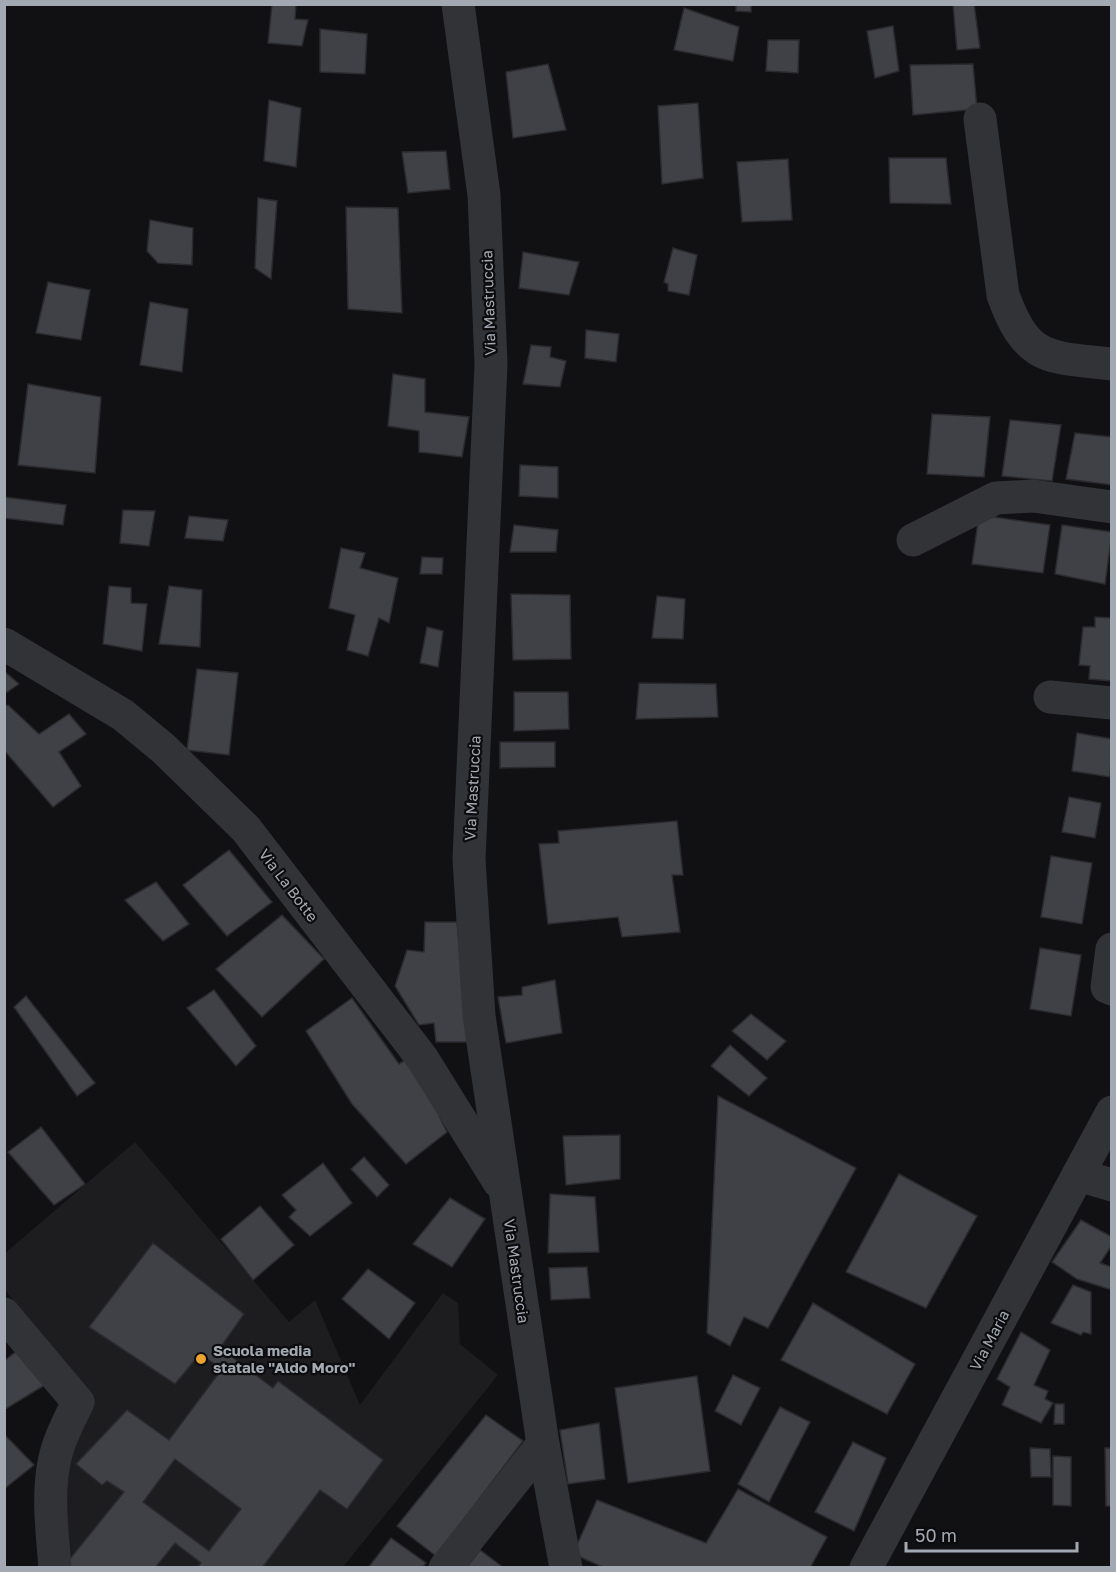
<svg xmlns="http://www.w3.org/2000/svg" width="1116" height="1572" viewBox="0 0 1116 1572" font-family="'Golos Text',sans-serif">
	<rect width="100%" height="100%" fill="#111113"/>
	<path fill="#1d1d20" d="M 135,1142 L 289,1322 L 315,1300 L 360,1405 L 443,1293 L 458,1303 L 460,1344 L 498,1375 L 343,1567 L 59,1567 L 58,1483 L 89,1392 L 5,1290 L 4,1254 Z"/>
	<g fill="#404146" stroke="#2b2b2f" stroke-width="1.5" fill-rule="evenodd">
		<path d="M 272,4 L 296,4 L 295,19 L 308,20 L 302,46 L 268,43 Z"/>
		<path d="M 736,4 L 751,4 L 751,12 L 736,11 Z"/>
		<path d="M 953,4 L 974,4 L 980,48 L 957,50 Z"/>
		<path d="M 684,8 L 739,27 L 733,61 L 674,50 Z"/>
		<path d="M 893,26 L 899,71 L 875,78 L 867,31 Z"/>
		<path d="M 320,29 L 367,34 L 365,74 L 320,72 Z"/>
		<path d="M 768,40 L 799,40 L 798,73 L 766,71 Z"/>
		<path d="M 548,64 L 566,130 L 513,138 L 506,72 Z"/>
		<path d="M 973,64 L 977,109 L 913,115 L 910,65 Z"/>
		<path d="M 269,100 L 301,108 L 296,167 L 264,161 Z"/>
		<path d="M 698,103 L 703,178 L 662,184 L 658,106 Z"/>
		<path d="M 446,151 L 450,189 L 408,193 L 402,152 Z"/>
		<path d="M 889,158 L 946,158 L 951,204 L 890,203 Z"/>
		<path d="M 788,159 L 792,220 L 742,222 L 737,162 Z"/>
		<path d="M 258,198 L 277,201 L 271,279 L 255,268 Z"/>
		<path d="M 346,207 L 398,208 L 402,313 L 348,309 Z"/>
		<path d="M 150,220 L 193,228 L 192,265 L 158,263 L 147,251 Z"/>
		<path d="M 673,248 L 697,255 L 689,295 L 668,291 L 668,284 L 664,282 Z"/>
		<path d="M 523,252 L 579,262 L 569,295 L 519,288 Z"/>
		<path d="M 48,282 L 90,290 L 81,340 L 36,333 Z"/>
		<path d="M 150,302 L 188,309 L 182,372 L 140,365 Z"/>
		<path d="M 586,330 L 619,334 L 616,362 L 585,358 Z"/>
		<path d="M 531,345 L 551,347 L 550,357 L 566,361 L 560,387 L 523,384 Z"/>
		<path d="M 393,374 L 425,379 L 425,412 L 469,417 L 462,457 L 419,452 L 419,431 L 388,426 Z"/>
		<path d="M 28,384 L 101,397 L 95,473 L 18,465 Z"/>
		<path d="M 932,414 L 990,417 L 984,477 L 927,474 Z"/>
		<path d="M 1010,420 L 1061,425 L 1052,481 L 1002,476 Z"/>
		<path d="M 1075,433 L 1112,437 L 1112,485 L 1066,479 Z"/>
		<path d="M 520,465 L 558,467 L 558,498 L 519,496 Z"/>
		<path d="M 4,497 L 66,505 L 63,525 L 4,518 Z"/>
		<path d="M 123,510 L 155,511 L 149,546 L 120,543 Z"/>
		<path d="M 979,515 L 1050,525 L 1043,573 L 972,564 Z"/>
		<path d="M 189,516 L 228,520 L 223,541 L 185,538 Z"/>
		<path d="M 514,525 L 558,530 L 556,552 L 510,552 Z"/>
		<path d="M 1062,525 L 1112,532 L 1105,584 L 1055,574 Z"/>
		<path d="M 341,548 L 365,553 L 360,568 L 398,578 L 389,623 L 379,618 L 368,656 L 347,650 L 355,615 L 329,608 Z"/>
		<path d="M 422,557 L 443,558 L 442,574 L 420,574 Z"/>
		<path d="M 109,586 L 131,588 L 131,603 L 147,604 L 142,651 L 103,644 Z"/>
		<path d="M 169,586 L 202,590 L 200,647 L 159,644 Z"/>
		<path d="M 511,594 L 570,595 L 571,659 L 513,660 Z"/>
		<path d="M 657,596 L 685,599 L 683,639 L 652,638 Z"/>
		<path d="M 1095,617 L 1112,618 L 1112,681 L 1089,679 L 1090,666 L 1079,665 L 1083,627 L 1095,627 Z"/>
		<path d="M 427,627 L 443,631 L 438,667 L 420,663 Z"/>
		<path d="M 197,669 L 238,673 L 229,755 L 187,750 Z"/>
		<path d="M 4,671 L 19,684 L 4,694 Z"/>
		<path d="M 639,683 L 716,684 L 718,717 L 636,719 Z"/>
		<path d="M 514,692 L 568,692 L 569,729 L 514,731 Z"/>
		<path d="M 8,705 L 39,734 L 69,714 L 86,734 L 59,752 L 81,786 L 53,807 L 4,750 L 4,706 Z"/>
		<path d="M 1077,733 L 1112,739 L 1110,777 L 1072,771 Z"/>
		<path d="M 500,742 L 555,742 L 555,767 L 500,768 Z"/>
		<path d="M 1069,797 L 1101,803 L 1095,838 L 1062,832 Z"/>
		<path d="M 677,821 L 683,875 L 672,875 L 680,932 L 622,937 L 618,917 L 548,924 L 539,844 L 559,843 L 558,831 Z"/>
		<path d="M 229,850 L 272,902 L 227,936 L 183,885 Z"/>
		<path d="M 1051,856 L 1092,863 L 1082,924 L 1041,917 Z"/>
		<path d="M 156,882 L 189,924 L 163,941 L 125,900 Z"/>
		<path d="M 282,915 L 324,959 L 262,1017 L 216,969 Z"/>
		<path d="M 425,922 L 457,922 L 468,1042 L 436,1042 L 434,1023 L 419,1025 L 395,986 L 407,950 L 424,952 Z"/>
		<path d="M 1040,948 L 1081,955 L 1071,1016 L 1030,1009 Z"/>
		<path d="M 555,980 L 562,1033 L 506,1043 L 498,997 L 522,995 L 522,987 Z"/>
		<path d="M 214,990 L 256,1046 L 236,1066 L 187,1008 Z"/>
		<path d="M 26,996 L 95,1083 L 77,1096 L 14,1007 Z"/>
		<path d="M 352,998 L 399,1064 L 410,1057 L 447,1132 L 406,1164 L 352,1104 L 306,1031 Z"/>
		<path d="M 751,1014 L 786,1041 L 767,1060 L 732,1031 Z"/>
		<path d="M 730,1045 L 767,1078 L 749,1096 L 711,1066 Z"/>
		<path d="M 718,1096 L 856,1168 L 768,1328 L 744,1317 L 730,1346 L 707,1333 Z"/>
		<path d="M 41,1127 L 85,1184 L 54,1205 L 8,1152 Z"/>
		<path d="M 620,1135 L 620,1179 L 566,1185 L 563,1136 Z"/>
		<path d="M 364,1157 L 389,1185 L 377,1197 L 351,1169 Z"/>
		<path d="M 323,1163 L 352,1203 L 310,1236 L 289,1217 L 296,1210 L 282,1195 Z"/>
		<path d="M 899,1174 L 977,1216 L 926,1308 L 846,1272 Z"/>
		<path d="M 550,1194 L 595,1197 L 599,1252 L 548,1253 Z"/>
		<path d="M 450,1198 L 485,1219 L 452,1267 L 413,1244 Z"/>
		<path d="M 260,1206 L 294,1245 L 253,1280 L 221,1239 Z"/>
		<path d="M 1081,1220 L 1112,1237 L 1112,1245 L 1100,1263 L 1112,1267 L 1112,1290 L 1077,1279 L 1052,1262 Z"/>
		<path d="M 153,1243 L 244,1314 L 220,1348 L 273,1388 L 278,1381 L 383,1460 L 347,1509 L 320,1490 L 262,1568 L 197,1568 L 201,1563 L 175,1543 L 155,1568 L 70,1568 L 69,1560 L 124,1492 L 107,1481 L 102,1485 L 76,1464 L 127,1410 L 169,1440 L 222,1369 L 200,1354 L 175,1384 L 89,1327 ZM 175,1459 L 241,1509 L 209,1551 L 143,1502 Z"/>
		<path d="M 587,1267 L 590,1298 L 551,1300 L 549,1268 Z"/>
		<path d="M 368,1269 L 415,1303 L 389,1339 L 342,1299 Z"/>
		<path d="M 1073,1285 L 1091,1292 L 1091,1334 L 1083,1332 L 1081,1335 L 1051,1323 Z"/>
		<path d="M 813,1303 L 915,1364 L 887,1414 L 781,1360 Z"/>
		<path d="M 1021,1332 L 1050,1350 L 1034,1385 L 1048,1391 L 1045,1399 L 1053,1403 L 1041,1423 L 1002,1405 L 1010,1387 L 997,1379 Z"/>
		<path d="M 22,1347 L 48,1383 L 4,1410 L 4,1361 Z"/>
		<path d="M 733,1375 L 760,1388 L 741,1425 L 715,1411 Z"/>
		<path d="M 697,1376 L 710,1471 L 628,1483 L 615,1388 Z"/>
		<path d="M 1055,1404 L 1064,1404 L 1064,1424 L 1054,1424 Z"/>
		<path d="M 780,1407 L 810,1422 L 769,1502 L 738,1484 Z"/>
		<path d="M 486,1415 L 523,1441 L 436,1556 L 397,1526 Z"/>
		<path d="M 599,1423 L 605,1479 L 568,1484 L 560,1430 Z"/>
		<path d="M 4,1434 L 34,1465 L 4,1489 Z"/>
		<path d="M 853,1442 L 886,1458 L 854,1531 L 815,1512 Z"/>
		<path d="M 1030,1448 L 1050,1449 L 1051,1477 L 1031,1477 Z"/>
		<path d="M 1105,1448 L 1112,1448 L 1112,1506 L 1106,1506 Z"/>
		<path d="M 1053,1456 L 1071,1457 L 1071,1506 L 1053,1505 Z"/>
		<path d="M 738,1489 L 827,1537 L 810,1568 L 605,1568 L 573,1554 L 597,1500 L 706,1543 Z"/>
		<path d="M 391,1538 L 426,1563 L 422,1568 L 368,1568 Z"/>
		<path d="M 480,1550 L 504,1568 L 466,1568 Z"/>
	</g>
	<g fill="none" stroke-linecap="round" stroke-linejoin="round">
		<g stroke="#323337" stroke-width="33">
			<path d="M 458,4 L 484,195 L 491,364 L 469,859 L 479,1016 L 543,1444 L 566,1568"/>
			<path d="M 980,119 L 1003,295 C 1027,361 1047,357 1112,364"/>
			<path d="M 913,540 L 996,498 L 1033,496 L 1112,507"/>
			<path d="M 4,644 L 123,715 L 164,749 L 246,829 L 422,1058 L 499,1182"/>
			<path d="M 1050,697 L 1112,703"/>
			<path d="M 1112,949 L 1107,987 L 1112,989"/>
			<path d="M 1078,1175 L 1112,1185"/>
			<path d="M 4,1314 L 78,1402 C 71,1417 62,1433 57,1450 C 46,1488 52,1529 55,1568"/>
			<path d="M 445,1568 L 543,1444"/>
			<path d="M 866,1568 L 1112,1112"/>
		</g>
	</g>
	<circle fill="#eca32f" stroke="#0c0c0e" stroke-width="2" cx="201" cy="1359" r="6"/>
	<g text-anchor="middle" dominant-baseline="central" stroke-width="4.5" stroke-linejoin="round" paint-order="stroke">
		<g font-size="15" fill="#a3a9b3" stroke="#0c0c0e">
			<text transform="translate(488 303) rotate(-92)">Via Mastruccia</text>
			<text transform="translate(472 788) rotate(-87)">Via Mastruccia</text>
			<text transform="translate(289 885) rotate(53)">Via La Botte</text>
			<text transform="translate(517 1271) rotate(82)">Via Mastruccia</text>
			<text transform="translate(989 1340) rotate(-62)">Via Maria</text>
		</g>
		<g font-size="15" font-weight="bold" fill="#a3a9b3" stroke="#0c0c0e" text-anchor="start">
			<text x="213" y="1350">Scuola media<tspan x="213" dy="17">statale "Aldo Moro"</tspan></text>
		</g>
	</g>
	<rect width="1116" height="1572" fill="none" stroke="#a3a9b3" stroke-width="12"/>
	<path d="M906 1542v9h171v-9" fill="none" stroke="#a3a9b3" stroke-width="3"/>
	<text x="915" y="1542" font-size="18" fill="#a3a9b3" stroke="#0c0c0e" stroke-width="4.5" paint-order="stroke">50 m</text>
</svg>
